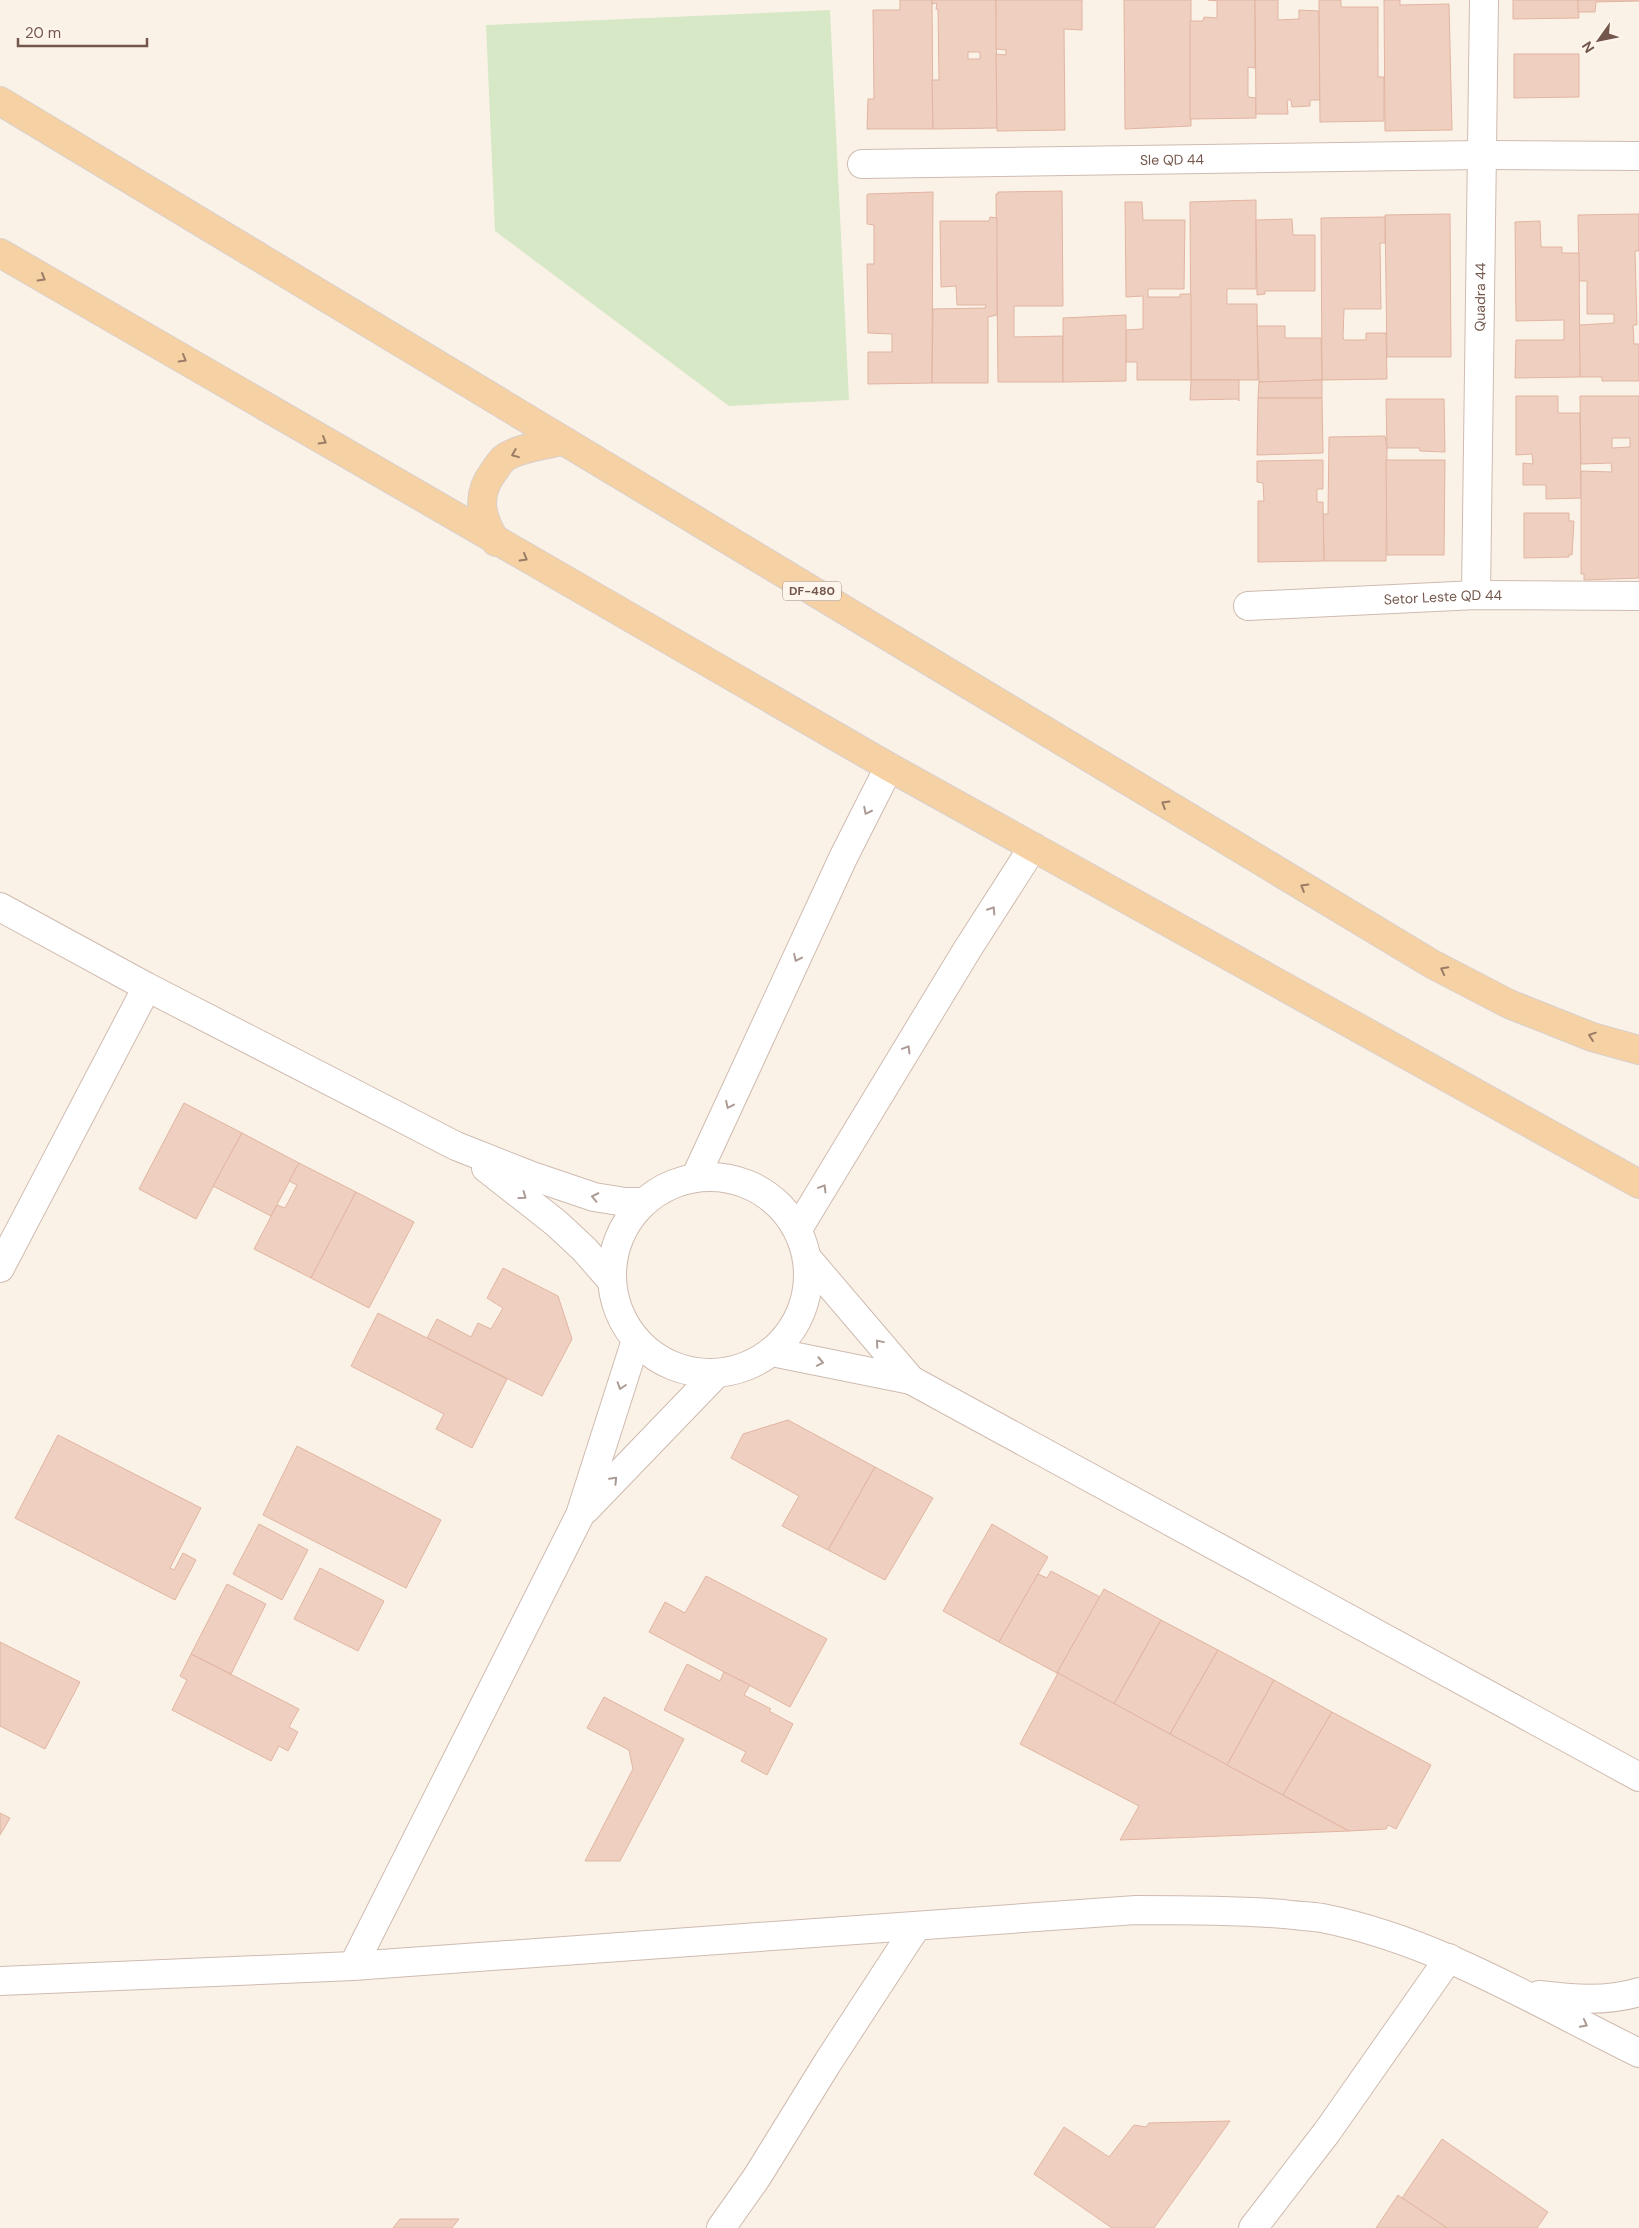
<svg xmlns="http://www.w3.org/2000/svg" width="1639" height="2228" viewBox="0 0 1639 2228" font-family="'DM Sans',sans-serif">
	<rect width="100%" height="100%" fill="#fbf2e7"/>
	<path fill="#d6e8c6" d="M 830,10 L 849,400 L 729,406 L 495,231 L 486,25 Z"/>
	<g fill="#efcfc0" stroke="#e1b5a1" fill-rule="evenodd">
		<path d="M 900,0 L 932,0 L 933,129 L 867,129 L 868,99 L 874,99 L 873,10 L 900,10 Z"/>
		<path d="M 932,0 L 996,0 L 997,128 L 933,129 L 932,80 L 939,80 L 938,9 L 936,9 L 937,3 L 932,4 ZM 968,52 L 980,52 L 980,59 L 968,59 Z"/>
		<path d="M 996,0 L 1082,0 L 1082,30 L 1064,29 L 1065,130 L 997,131 L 996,54 L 1006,55 L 1006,50 L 996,49 Z"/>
		<path d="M 1124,0 L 1191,0 L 1191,126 L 1125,129 Z"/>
		<path d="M 1208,0 L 1255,0 L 1255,68 L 1248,67 L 1248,97 L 1256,98 L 1256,118 L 1190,119 L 1190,21 L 1203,21 L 1204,17 L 1217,18 L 1217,1 Z"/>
		<path d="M 1255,0 L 1278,0 L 1278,20 L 1299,19 L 1299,10 L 1319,11 L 1320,100 L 1310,100 L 1310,106 L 1292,107 L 1291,100 L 1287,100 L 1288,114 L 1256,114 Z"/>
		<path d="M 1319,0 L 1341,0 L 1341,7 L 1378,7 L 1378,77 L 1384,77 L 1384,121 L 1320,122 Z"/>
		<path d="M 1384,0 L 1400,0 L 1400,5 L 1449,4 L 1452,130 L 1385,131 Z"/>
		<path d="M 1513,0 L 1578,0 L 1579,18 L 1513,19 Z"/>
		<path d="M 1578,0 L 1639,0 L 1639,1 L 1596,2 L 1595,12 L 1578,12 Z"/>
		<path d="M 1514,54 L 1579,54 L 1579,97 L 1514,98 Z"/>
		<path d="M 1062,191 L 1063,306 L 1014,306 L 1014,337 L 1063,336 L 1063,382 L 998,382 L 996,194 L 998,194 L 998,192 Z"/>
		<path d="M 933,192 L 932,383 L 868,384 L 868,352 L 892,352 L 892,334 L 868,333 L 867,264 L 874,264 L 874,225 L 867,224 L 867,195 L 868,194 Z"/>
		<path d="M 1256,200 L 1256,289 L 1227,289 L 1227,304 L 1257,304 L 1258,380 L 1191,380 L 1190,202 Z"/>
		<path d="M 1125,202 L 1142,202 L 1143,220 L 1185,220 L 1184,289 L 1148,289 L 1148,297 L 1180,297 L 1180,294 L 1191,294 L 1191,380 L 1137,380 L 1137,362 L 1126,362 L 1126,330 L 1143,329 L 1143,296 L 1126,297 Z"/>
		<path d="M 1450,214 L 1451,357 L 1387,357 L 1385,215 Z"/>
		<path d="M 1639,214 L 1639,251 L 1635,251 L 1637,325 L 1633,325 L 1634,344 L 1639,344 L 1639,381 L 1602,381 L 1602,377 L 1580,377 L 1579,325 L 1614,323 L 1614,314 L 1587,314 L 1587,281 L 1579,281 L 1578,215 Z"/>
		<path d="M 990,217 L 997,218 L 997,315 L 988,317 L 988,383 L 932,383 L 933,309 L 985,308 L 986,305 L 957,305 L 956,286 L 941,287 L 940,221 L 989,221 Z"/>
		<path d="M 1385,217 L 1385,243 L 1380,243 L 1381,309 L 1344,309 L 1343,337 L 1344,340 L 1366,340 L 1366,333 L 1386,333 L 1387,379 L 1322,380 L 1321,218 Z"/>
		<path d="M 1292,219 L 1293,235 L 1315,235 L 1315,291 L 1265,291 L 1265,294 L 1257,295 L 1256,220 Z"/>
		<path d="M 1540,221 L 1541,247 L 1562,247 L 1562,253 L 1579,253 L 1580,377 L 1515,378 L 1516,340 L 1564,340 L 1564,320 L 1516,321 L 1515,222 Z"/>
		<path d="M 1126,315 L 1126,381 L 1063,382 L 1063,318 Z"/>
		<path d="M 1257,326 L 1285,326 L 1285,338 L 1321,338 L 1322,380 L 1259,382 Z"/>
		<path d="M 1191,380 L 1239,380 L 1239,401 L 1237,399 L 1190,400 Z"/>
		<path d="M 1322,380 L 1322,398 L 1258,398 L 1259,382 Z"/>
		<path d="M 1516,396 L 1558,396 L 1558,413 L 1580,413 L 1581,498 L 1546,499 L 1546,485 L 1523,485 L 1523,463 L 1533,464 L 1532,454 L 1516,455 Z"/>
		<path d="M 1580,396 L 1639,396 L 1639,578 L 1584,580 L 1584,574 L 1581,574 L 1581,471 L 1612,472 L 1611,463 L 1581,464 ZM 1612,438 L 1630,438 L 1630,447 L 1612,448 Z"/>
		<path d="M 1258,398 L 1322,398 L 1323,453 L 1257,455 Z"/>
		<path d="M 1386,399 L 1444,399 L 1445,452 L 1420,451 L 1419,448 L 1387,448 Z"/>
		<path d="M 1385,436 L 1387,448 L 1386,561 L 1324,561 L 1323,514 L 1328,514 L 1329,437 Z"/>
		<path d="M 1323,460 L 1323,489 L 1317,489 L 1317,502 L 1323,502 L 1324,561 L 1258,562 L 1258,501 L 1264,501 L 1263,483 L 1257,482 L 1257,461 Z"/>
		<path d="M 1386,460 L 1445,460 L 1444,555 L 1387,555 Z"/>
		<path d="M 1524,513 L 1569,513 L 1569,521 L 1574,521 L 1572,555 L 1569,554 L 1569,557 L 1524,558 Z"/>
		<path d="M 184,1103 L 242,1133 L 196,1219 L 139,1189 Z"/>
		<path d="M 242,1133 L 299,1163 L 271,1216 L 213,1186 Z"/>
		<path d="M 299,1163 L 356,1192 L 311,1278 L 254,1249 L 277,1205 L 285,1208 L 297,1185 L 289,1181 Z"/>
		<path d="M 356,1192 L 414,1222 L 369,1308 L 311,1278 Z"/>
		<path d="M 503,1268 L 558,1296 L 572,1339 L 542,1396 L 427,1338 L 437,1319 L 471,1337 L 478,1323 L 491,1329 L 503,1308 L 487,1298 Z"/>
		<path d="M 378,1313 L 507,1379 L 472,1448 L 436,1429 L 444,1414 L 351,1366 Z"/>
		<path d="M 788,1420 L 875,1467 L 828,1550 L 782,1526 L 799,1496 L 731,1458 L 743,1434 Z"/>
		<path d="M 58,1435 L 201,1508 L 170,1568 L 174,1570 L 183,1553 L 196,1560 L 175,1600 L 15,1518 Z"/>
		<path d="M 297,1446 L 441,1520 L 406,1588 L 263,1515 Z"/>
		<path d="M 875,1467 L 933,1498 L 885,1580 L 828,1550 Z"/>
		<path d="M 259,1524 L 308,1550 L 282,1600 L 233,1574 Z"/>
		<path d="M 992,1524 L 1048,1557 L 999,1642 L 943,1611 Z"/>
		<path d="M 320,1568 L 384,1601 L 358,1651 L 294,1619 Z"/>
		<path d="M 1051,1571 L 1100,1597 L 1057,1673 L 999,1642 L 1038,1574 L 1047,1578 Z"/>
		<path d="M 706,1576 L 827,1639 L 790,1707 L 649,1632 L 665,1602 L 685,1613 Z"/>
		<path d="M 227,1584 L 266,1604 L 231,1674 L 191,1654 Z"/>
		<path d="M 1104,1589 L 1161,1620 L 1114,1704 L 1057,1673 Z"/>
		<path d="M 1161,1620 L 1218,1650 L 1170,1734 L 1114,1704 Z"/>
		<path d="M 0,1642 L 80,1682 L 45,1749 L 0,1726 Z"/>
		<path d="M 1218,1650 L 1274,1680 L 1227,1765 L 1170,1734 Z"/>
		<path d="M 191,1654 L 299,1709 L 289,1727 L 298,1732 L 288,1751 L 279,1746 L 271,1761 L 172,1710 L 187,1680 L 180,1676 Z"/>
		<path d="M 687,1664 L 720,1681 L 724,1672 L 750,1685 L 744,1695 L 771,1709 L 769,1711 L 793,1724 L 767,1775 L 741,1761 L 746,1752 L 664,1710 Z"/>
		<path d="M 1058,1673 L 1170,1734 L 1349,1831 L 1120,1840 L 1139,1806 L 1020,1744 Z"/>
		<path d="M 1274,1680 L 1332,1712 L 1283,1795 L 1227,1765 Z"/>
		<path d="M 604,1697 L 684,1739 L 620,1861 L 585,1861 L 633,1769 L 629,1750 L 587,1728 Z"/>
		<path d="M 1332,1712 L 1431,1765 L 1396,1829 L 1388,1825 L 1386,1829 L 1349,1831 L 1283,1795 Z"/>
		<path d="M 0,1813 L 10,1818 L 0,1835 Z"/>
		<path d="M 1230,2121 L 1154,2228 L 1112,2228 L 1034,2174 L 1064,2127 L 1109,2157 L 1134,2125 L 1146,2127 L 1149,2123 Z"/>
		<path d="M 1442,2139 L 1548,2212 L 1537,2228 L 1447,2228 L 1402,2198 Z"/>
		<path d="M 1398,2195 L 1402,2198 L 1447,2228 L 1376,2228 Z"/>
		<path d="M 400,2219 L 459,2219 L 452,2228 L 393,2228 Z"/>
	</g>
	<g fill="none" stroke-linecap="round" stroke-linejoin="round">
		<g stroke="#cfbbb0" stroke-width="30">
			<g id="minor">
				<path id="s1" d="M 862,164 L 1481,155 L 1639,156"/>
				<path id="s2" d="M 1476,595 L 1484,0"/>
				<path id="s3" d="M 1248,606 L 1476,595 L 1639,596"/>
				<path d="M 0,907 L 147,987 L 456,1146 L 532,1176 L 594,1197 L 625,1202 L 643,1202"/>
				<path d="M 486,1168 L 556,1223 L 584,1249 L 612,1281"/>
				<path d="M 696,1176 L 843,858 L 889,767"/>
				<circle cx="710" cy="1275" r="98"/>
				<path d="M 798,1229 L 967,950 L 1033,847"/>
				<path d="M 807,1258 L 911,1380"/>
				<path d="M 0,1268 L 147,987"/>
				<path d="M 772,1352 L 911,1380 L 1639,1777"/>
				<path d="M 585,1510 L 716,1374"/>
				<path d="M 353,1966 L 580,1515 L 636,1340"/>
				<path d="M 0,1981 L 353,1966 L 1136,1910 C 1186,1910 1235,1910 1284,1914 C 1297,1916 1310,1916 1322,1918 C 1437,1941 1535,2002 1639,2053"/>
				<path d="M 1539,1995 C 1572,1999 1607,2002 1639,1992"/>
				<path d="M 721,2228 L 757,2177 L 828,2062 L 916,1927"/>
				<path d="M 1253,2228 L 1327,2132 L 1449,1958"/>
			</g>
		</g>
		<g stroke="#d8d0cd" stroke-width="30">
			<g id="major">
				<path d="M 0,101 L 1432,964 L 1509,1004 L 1592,1037 L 1639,1050"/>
				<path d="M 0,253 L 889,767 L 1639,1184"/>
				<path d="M 496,542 C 481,517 475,496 494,471 C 497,467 500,462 503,459 C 516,448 546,445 562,441"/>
			</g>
		</g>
		<use href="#minor" stroke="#fff" stroke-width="28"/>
		<use href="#major" stroke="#f6d1a3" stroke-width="28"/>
	</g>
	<defs><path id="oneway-chevron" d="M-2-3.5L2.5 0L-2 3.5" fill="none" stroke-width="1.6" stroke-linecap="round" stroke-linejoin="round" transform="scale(1.25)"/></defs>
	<g stroke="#9b7c66">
		<use href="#oneway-chevron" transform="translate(42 278) rotate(30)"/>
		<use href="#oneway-chevron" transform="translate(183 359) rotate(30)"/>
		<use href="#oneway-chevron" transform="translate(323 441) rotate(30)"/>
		<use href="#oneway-chevron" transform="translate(515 454) rotate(158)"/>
		<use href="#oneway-chevron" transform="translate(524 558) rotate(30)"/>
		<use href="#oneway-chevron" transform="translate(1165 804) rotate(-149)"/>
		<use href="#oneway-chevron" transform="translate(1304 887) rotate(-149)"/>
		<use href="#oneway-chevron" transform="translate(1444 970) rotate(-152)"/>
		<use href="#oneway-chevron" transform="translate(1592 1036) rotate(-161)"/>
	</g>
	<g stroke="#ac9a94">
		<use href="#oneway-chevron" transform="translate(867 811) rotate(117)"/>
		<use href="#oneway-chevron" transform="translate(992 910) rotate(-57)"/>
		<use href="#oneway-chevron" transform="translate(797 958) rotate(115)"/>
		<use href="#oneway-chevron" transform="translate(907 1049) rotate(-59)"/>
		<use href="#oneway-chevron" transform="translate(729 1105) rotate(115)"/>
		<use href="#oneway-chevron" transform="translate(823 1188) rotate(-59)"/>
		<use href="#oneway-chevron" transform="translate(523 1196) rotate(36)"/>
		<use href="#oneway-chevron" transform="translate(595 1197) rotate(-168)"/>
		<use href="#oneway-chevron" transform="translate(879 1343) rotate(-130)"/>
		<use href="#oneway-chevron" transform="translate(820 1362) rotate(11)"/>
		<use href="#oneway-chevron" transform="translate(621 1386) rotate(108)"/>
		<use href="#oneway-chevron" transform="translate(614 1480) rotate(-46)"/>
		<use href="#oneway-chevron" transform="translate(1584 2024) rotate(28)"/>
	</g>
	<g text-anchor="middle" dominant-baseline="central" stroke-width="4" stroke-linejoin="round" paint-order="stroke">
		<rect fill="#fef6ed" stroke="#9d877c" stroke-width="1" x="783" y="581.5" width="58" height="19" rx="4"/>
		<g font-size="12" font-weight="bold" fill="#74574c">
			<text x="812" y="591">DF-480</text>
		</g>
		<g font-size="14" fill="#74574c" stroke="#fef6ed">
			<text stroke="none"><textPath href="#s1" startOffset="310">Sle QD 44</textPath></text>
			<text stroke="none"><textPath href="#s2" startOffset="298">Quadra 44</textPath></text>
			<text stroke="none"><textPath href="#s3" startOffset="195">Setor Leste QD 44</textPath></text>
		</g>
	</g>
	<g transform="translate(1599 40) rotate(237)" stroke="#fef6ed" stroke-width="4" paint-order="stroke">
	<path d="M0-4L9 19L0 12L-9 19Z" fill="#74574c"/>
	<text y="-8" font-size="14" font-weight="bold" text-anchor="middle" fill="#74574c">N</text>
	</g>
	<path d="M18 38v8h129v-8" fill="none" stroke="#74574c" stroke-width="2.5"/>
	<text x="25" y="38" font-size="15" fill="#74574c" stroke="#fef6ed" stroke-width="4" paint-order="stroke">20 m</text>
</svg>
